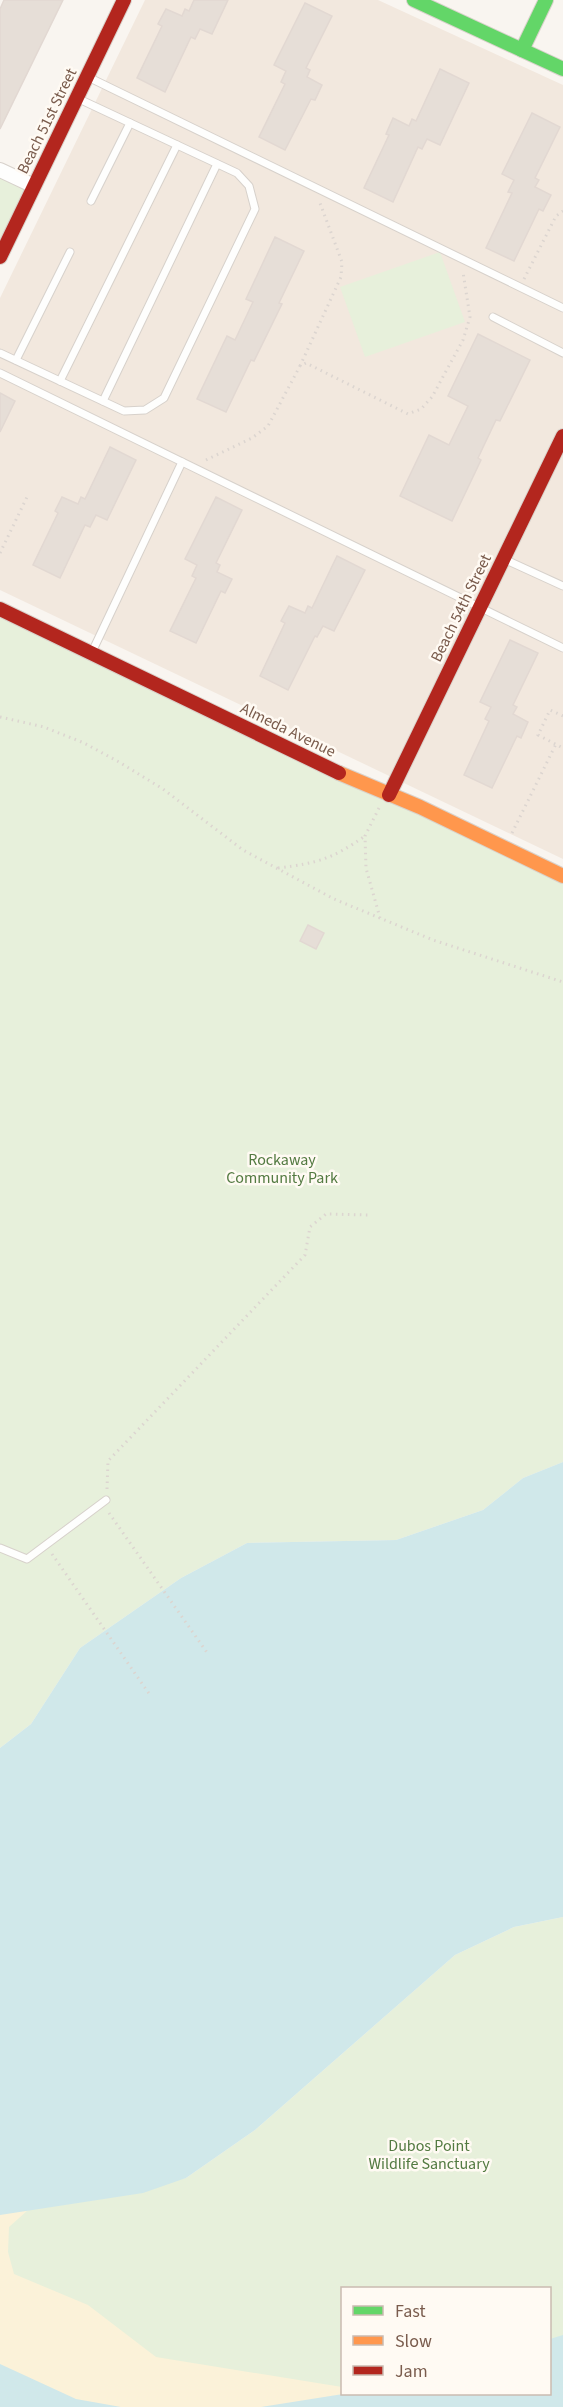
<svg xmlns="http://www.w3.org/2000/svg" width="563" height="2407" viewBox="0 0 563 2407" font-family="'Source Sans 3',sans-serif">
	<rect width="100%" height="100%" fill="#f9f5f0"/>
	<path fill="#f2e8de" d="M 145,0 L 378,0 L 563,85 L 563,859 L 0,590 L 0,298 Z"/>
	<g fill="#e7f0db">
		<path d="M 0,170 L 34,186 L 0,257 Z"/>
		<path d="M 440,252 L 465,322 L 365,357 L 340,287 Z"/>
		<path d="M 0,609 L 563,876 L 563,1462 L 523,1478 L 483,1510 L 396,1540 L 247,1543 L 181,1578 L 80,1648 L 31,1724 L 0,1748 Z"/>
		<path d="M 563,1917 L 563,2387 L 550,2390 L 550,2288 L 342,2288 L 342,2394 L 454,2407 L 0,2364 L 0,2215 L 186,2178 L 255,2130 L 455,1955 L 514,1927 Z"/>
	</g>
	<path fill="#fbf2d9" d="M 0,2208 L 28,2210 L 9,2227 L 8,2252 L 14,2274 L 88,2305 L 156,2357 L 342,2387 L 342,2394 L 354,2394 L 325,2407 L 0,2407 Z"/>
	<g fill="#d0e8ea">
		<path d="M 563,1462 L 563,1917 L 514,1927 L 455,1955 L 255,2130 L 186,2178 L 143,2193 L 0,2215 L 0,1748 L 31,1724 L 80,1648 L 181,1578 L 247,1543 L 396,1540 L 483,1510 L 523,1478 Z"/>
		<path d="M 563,2335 L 563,2407 L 261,2407 L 343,2394 L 550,2394 L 550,2339 Z"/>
		<path d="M 0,2364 L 76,2399 L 121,2407 L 0,2407 Z"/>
	</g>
	<g fill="#e6ded7" stroke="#e2d8d2" stroke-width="1.5">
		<path d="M 4,0 L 63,0 L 0,129 L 0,9 Z"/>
		<path d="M 194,0 L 228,0 L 212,34 L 200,29 L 195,39 L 191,37 L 165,92 L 137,78 L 162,26 L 158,24 L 166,9 L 182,16 L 185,9 L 189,11 Z"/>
		<path d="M 305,3 L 332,16 L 306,68 L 310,70 L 307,77 L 322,85 L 315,100 L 311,99 L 285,150 L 259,137 L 285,84 L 281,82 L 286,71 L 274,65 Z"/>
		<path d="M 440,69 L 469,83 L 440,145 L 427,139 L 422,149 L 418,147 L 393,202 L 364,188 L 389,135 L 386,134 L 393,118 L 409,126 L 412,119 L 416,121 Z"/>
		<path d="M 532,113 L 560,127 L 535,178 L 539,180 L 535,187 L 551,195 L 543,211 L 539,209 L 514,261 L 486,248 L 512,193 L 508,192 L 514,180 L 502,174 Z"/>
		<path d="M 275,237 L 304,251 L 279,303 L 282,304 L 254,361 L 251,360 L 226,412 L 197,399 L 227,336 L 235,340 L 253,302 L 246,299 Z"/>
		<path d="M 478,334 L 530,360 L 500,421 L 496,420 L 478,458 L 481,460 L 452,521 L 400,496 L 429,435 L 449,445 L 468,406 L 448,396 Z"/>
		<path d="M 0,393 L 15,401 L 0,432 Z"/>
		<path d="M 110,447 L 136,460 L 107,520 L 96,515 L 90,527 L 85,525 L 60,578 L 33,565 L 58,513 L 55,511 L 62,497 L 78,504 L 81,497 L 85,499 Z"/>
		<path d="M 216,497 L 242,510 L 216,563 L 220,565 L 217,572 L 232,579 L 225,593 L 221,591 L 196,643 L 170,631 L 196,578 L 192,576 L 197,565 L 185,559 Z"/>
		<path d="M 337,556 L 365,570 L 334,631 L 323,626 L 317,637 L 315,636 L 288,690 L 260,676 L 285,623 L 281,621 L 289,606 L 305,613 L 308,606 L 312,608 Z"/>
		<path d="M 510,640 L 538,653 L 513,705 L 517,707 L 513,714 L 528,722 L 521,738 L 517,736 L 492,788 L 464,775 L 489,721 L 485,719 L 491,707 L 480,702 Z"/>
		<path d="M 308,925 L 324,933 L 316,949 L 300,941 Z"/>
	</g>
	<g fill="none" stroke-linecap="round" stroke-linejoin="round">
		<g stroke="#d7d1cb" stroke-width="9">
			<g id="lane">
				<path d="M 88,77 L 563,308"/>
				<path d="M 91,201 L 130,123"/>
				<path d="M 493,317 L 563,353"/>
				<path d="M 0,353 L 124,411 L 145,410 L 164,398 L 255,209 L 249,186 L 237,173 L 79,99"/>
				<path d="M 16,360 L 70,252"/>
				<path d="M 0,373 L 563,648"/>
				<path d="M 60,381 L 177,145"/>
				<path d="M 103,401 L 217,164"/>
				<path d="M 506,560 L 563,586"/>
				<path d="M 92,652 L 182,462"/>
				<path d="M 0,1548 L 27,1559 L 106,1500"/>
			</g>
		</g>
		<g stroke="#d7d1cb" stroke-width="16">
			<path id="street" d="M 0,170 L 34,186"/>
		</g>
		<g stroke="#d9d2cb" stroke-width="16">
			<g id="fast">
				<path d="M 414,0 L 563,69"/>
				<path d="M 522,50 L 546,0"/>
			</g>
		</g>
		<g stroke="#d9d2cb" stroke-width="16">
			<path id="slow" d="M 339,773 L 420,807 L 563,876"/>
		</g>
		<g stroke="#d9d2cb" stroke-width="16">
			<g id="jam">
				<path d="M 0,257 L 124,0"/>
				<path d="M 0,609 L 339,773"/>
				<path d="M 389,795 L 563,436"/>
			</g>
		</g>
		<g stroke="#dcd5d0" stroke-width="3" stroke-dasharray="1.5 4.5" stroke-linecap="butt">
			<path d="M 524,279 L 556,216 L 563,211"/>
			<path d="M 300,366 L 341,277 L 342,262 L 320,203"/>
			<path d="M 206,460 L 252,438 L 268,426 L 300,366 L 306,363 L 408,414 L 421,409 L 432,397 L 463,340 L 470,317 L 463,272"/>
			<path d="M 0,553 L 27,497"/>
			<path d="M 563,716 L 550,710 L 538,735 L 563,748"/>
			<path d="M 0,717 L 44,727 L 84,743 L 119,762 L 163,789 L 243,850 L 334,899 L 433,940 L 563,982"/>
			<path d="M 379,808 L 365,836 L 366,868 L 380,918"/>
			<path d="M 512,833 L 556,744"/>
			<path d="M 278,868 C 318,863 332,859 365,836"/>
			<path d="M 107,1489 L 108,1461 L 305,1255 L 310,1227 L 326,1214 L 370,1215"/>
			<path d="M 109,1513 L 208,1654"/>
			<path d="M 52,1554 L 150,1695"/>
		</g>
		<use href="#lane" stroke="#fefefd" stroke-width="7"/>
		<use href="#street" stroke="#fefefd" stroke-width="14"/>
		<use href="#fast" stroke="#63d668" stroke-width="14"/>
		<use href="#slow" stroke="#ff974d" stroke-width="14"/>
		<use href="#jam" stroke="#b3261e" stroke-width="14"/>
	</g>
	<g text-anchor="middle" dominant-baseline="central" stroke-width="5" stroke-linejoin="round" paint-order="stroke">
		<g font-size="16" fill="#7a5c4d" stroke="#fffaf3">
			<text transform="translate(47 121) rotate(-64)">Beach 51st Street</text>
			<text transform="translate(461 608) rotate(-64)">Beach 54th Street</text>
			<text transform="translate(288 730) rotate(26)">Almeda Avenue</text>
		</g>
		<g font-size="16" fill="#537a41" stroke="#fffaf3">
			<text x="282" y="1160">Rockaway<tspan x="282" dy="18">Community Park</tspan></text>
			<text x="429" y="2146">Dubos Point<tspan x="429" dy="18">Wildlife Sanctuary</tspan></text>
		</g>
	</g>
	<rect x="341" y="2287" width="210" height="108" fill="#fffaf3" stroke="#cabbb1" stroke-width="1.5"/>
	<rect x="353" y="2306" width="30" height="9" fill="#63d668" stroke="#cabbb1" stroke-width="1.5"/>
	<text x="395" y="2317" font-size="18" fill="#7a5c4d">Fast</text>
	<rect x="353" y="2336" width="30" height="9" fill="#ff974d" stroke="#cabbb1" stroke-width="1.5"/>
	<text x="395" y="2347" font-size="18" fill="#7a5c4d">Slow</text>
	<rect x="353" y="2366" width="30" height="9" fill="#b3261e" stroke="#cabbb1" stroke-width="1.5"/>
	<text x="395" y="2377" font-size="18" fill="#7a5c4d">Jam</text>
</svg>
